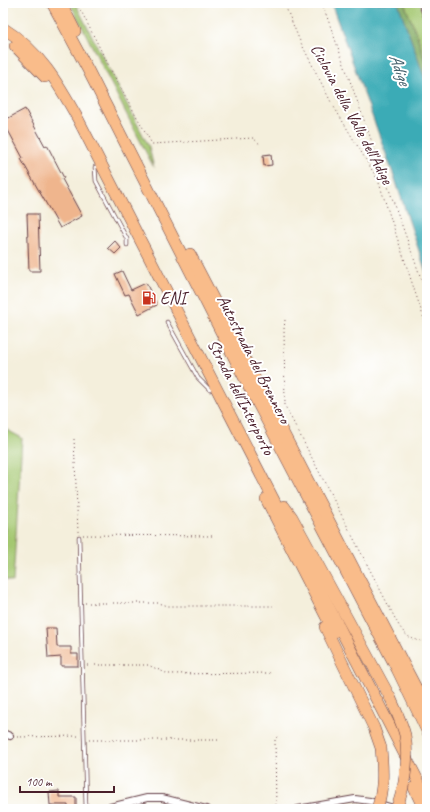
<svg xmlns="http://www.w3.org/2000/svg" width="430" height="812" viewBox="0 0 430 812" font-family="Caveat,sans-serif">
	<rect width="100%" height="100%" fill="#fff"/>
	<filter id="ink" filterUnits="userSpaceOnUse"><feTurbulence type="fractalNoise" baseFrequency=".025" numOctaves="2"/><feDisplacementMap in="SourceGraphic" scale="8" xChannelSelector="R" yChannelSelector="G"/><feConvolveMatrix kernelMatrix="1 2 1 2 8 2 1 2 1" color-interpolation-filters="sRGB"/></filter>
	<filter id="wash" filterUnits="userSpaceOnUse"><feTurbulence type="fractalNoise" baseFrequency=".012" numOctaves="4" result="noise"/><feDisplacementMap in="SourceGraphic" scale="16" xChannelSelector="R" yChannelSelector="G"/><feGaussianBlur stdDeviation="0.9" result="paint"/><feColorMatrix in="noise" values="0 0 0 0 0 0 0 0 0 0 0 0 0 0 0 0 0 1.4 0 .05"/><feComposite in="paint" operator="in"/></filter>
	<g filter="url(#wash)">
		<rect width="100%" height="100%" fill="#f4efdc"/>
		<g fill="#a4c871" stroke="#77744e">
			<path d="M 70,3 L 75,3 L 149,147 L 154,168 Z"/>
			<path d="M 404,3 L 420,3 L 427,23 L 427,66 L 418,38 Z"/>
			<path d="M 3,428 L 22,438 L 13,582 L 3,579 L 5,524 L 3,514 Z"/>
		</g>
		<path fill="#83ac63" stroke="#666647" d="M 398,3 L 404,3 C 415,31 427,54 427,85 Z"/>
		<path fill="#3aabb6" stroke="#426570" d="M 331,3 L 398,3 L 427,85 L 427,275 L 394,176 Z"/>
		<g id="blocks">
			<g fill="#efb58d">
				<path d="M 25,109 L 45,146 L 47,145 L 64,178 L 62,179 L 82,216 L 60,228 L 21,159 L 23,158 L 3,121 Z"/>
				<path d="M 271,154 L 272,165 L 264,166 L 263,155 Z"/>
				<path d="M 27,214 L 38,214 L 40,271 L 29,271 Z"/>
				<path d="M 115,241 L 121,248 L 115,254 L 108,248 Z"/>
				<path d="M 122,271 L 131,290 L 146,283 L 157,305 L 139,314 L 129,294 L 125,295 L 115,274 Z"/>
				<path d="M 46,628 L 56,628 L 57,647 L 71,647 L 71,654 L 78,654 L 78,666 L 61,666 L 61,657 L 48,658 Z"/>
				<path d="M 59,791 L 59,797 L 76,797 L 76,809 L 68,809 L 68,805 L 50,805 L 49,792 Z"/>
			</g>
		</g>
	</g>
	<g filter="url(#ink)">
		<use href="#blocks" fill-opacity="0" stroke="#643e46" stroke-width="1"/>
		<g fill="none" stroke-linecap="round" stroke-linejoin="round">
			<g stroke="#643e46" stroke-width="4.5">
				<g id="lane">
					<path d="M 95,167 L 96,181 L 127,239 L 127,245"/>
					<path d="M 167,322 L 198,378 L 210,390"/>
					<path d="M 79,537 L 86,809"/>
				</g>
			</g>
			<g stroke="#643e46" stroke-width="8">
				<g id="street">
					<path d="M 422,3 L 427,17"/>
					<path d="M 3,733 L 10,736"/>
					<path d="M 102,809 L 147,798 L 162,798 L 206,809"/>
					<path d="M 298,809 L 355,799 L 370,801 L 390,807 L 393,809"/>
				</g>
			</g>
			<g stroke="#643e46" stroke-width="12">
				<g id="highway">
					<path d="M 52,3 L 88,70 L 245,379 L 397,669 L 427,731"/>
					<path d="M 61,3 L 75,31"/>
					<path d="M 3,28 C 39,50 58,83 78,119 L 427,798"/>
					<path d="M 15,46 L 45,77"/>
					<path d="M 190,254 L 427,709"/>
					<path d="M 266,499 L 334,632"/>
					<path d="M 284,506 L 292,517 L 391,699"/>
					<path d="M 325,627 L 374,728 L 381,748"/>
					<path d="M 414,788 L 424,809"/>
				</g>
			</g>
			<g stroke="#643e46" stroke-width="1" stroke-dasharray="1 3" stroke-linecap="butt">
				<path d="M 77,3 L 113,74 L 152,144 L 253,138 L 261,145"/>
				<path d="M 284,3 L 299,39 L 331,102 L 378,180 L 427,328"/>
				<path d="M 322,3 L 427,295"/>
				<path d="M 285,320 L 284,329 L 285,406 L 398,624 C 406,637 412,641 427,641"/>
				<path d="M 74,439 L 78,532"/>
				<path d="M 83,535 L 215,536"/>
				<path d="M 85,603 L 159,603 L 168,606 L 273,606"/>
				<path d="M 87,665 L 148,665 L 168,674 L 273,673"/>
				<path d="M 17,737 L 79,736"/>
				<path d="M 89,740 L 219,740"/>
				<path d="M 276,809 L 275,739 L 278,736"/>
			</g>
			<use href="#lane" stroke="#fff" stroke-width="3"/>
			<use href="#street" stroke="#fff" stroke-width="6"/>
			<use href="#highway" stroke="#f9bc8a" stroke-width="11"/>
			<g stroke="#643e46" stroke-width="12" stroke-linecap="butt">
				<g id="highway-bridge">
					<path d="M 391,699 C 396,711 402,723 405,735 C 409,757 405,789 396,809"/>
					<path d="M 377,809 C 384,788 383,770 381,748"/>
				</g>
			</g>
			<use href="#highway-bridge" stroke="#f9bc8a" stroke-width="11"/>
		</g>
	</g>
	<defs>
		<g id="fuel-bare" transform="scale(1.08)"><path d="M-5.5-6h7V0h2V4h1.3V-2.5L3-4.5l.8-.8L6-3V5H2.5V1h-1V6h-7ZM-4.2-4.7v3.2H.2V-4.7Z" fill="#c8321e" stroke="#fff" stroke-width="2.5" paint-order="stroke"/></g>
	</defs>
	<g fill-rule="evenodd">
		<use href="#fuel-bare" x="149" y="298"/>
	</g>
	<g text-anchor="middle" dominant-baseline="central" stroke-width="4" stroke-linejoin="round" paint-order="stroke">
		<g font-size="17" fill="#4a1f2b" stroke="#fff">
			<text transform="translate(352 114) rotate(62)">Ciclovia della Valle dell'Adige</text>
			<text transform="translate(254 359) rotate(63)">Autostrada del Brennero</text>
			<text transform="translate(241 397) rotate(63)">Strada dell'Interporto</text>
		</g>
		<g font-size="17" fill="#4a1f2b" stroke="#fff" text-anchor="start">
			<text x="160" y="298">ENI</text>
		</g>
		<g font-size="18" font-style="italic" fill="#435e6a" stroke="#fff">
			<text transform="translate(400 69) rotate(70)">Adige</text>
		</g>
	</g>
	<rect width="430" height="812" fill="none" stroke="#fff" stroke-width="16"/>
	<path d="M20 786v6h94v-6" fill="none" stroke="#4a1f2b" stroke-width="2"/>
	<text x="26" y="786" font-size="12" fill="#4a1f2b" stroke="#ffffff" stroke-width="3" paint-order="stroke">100 m</text>
</svg>
